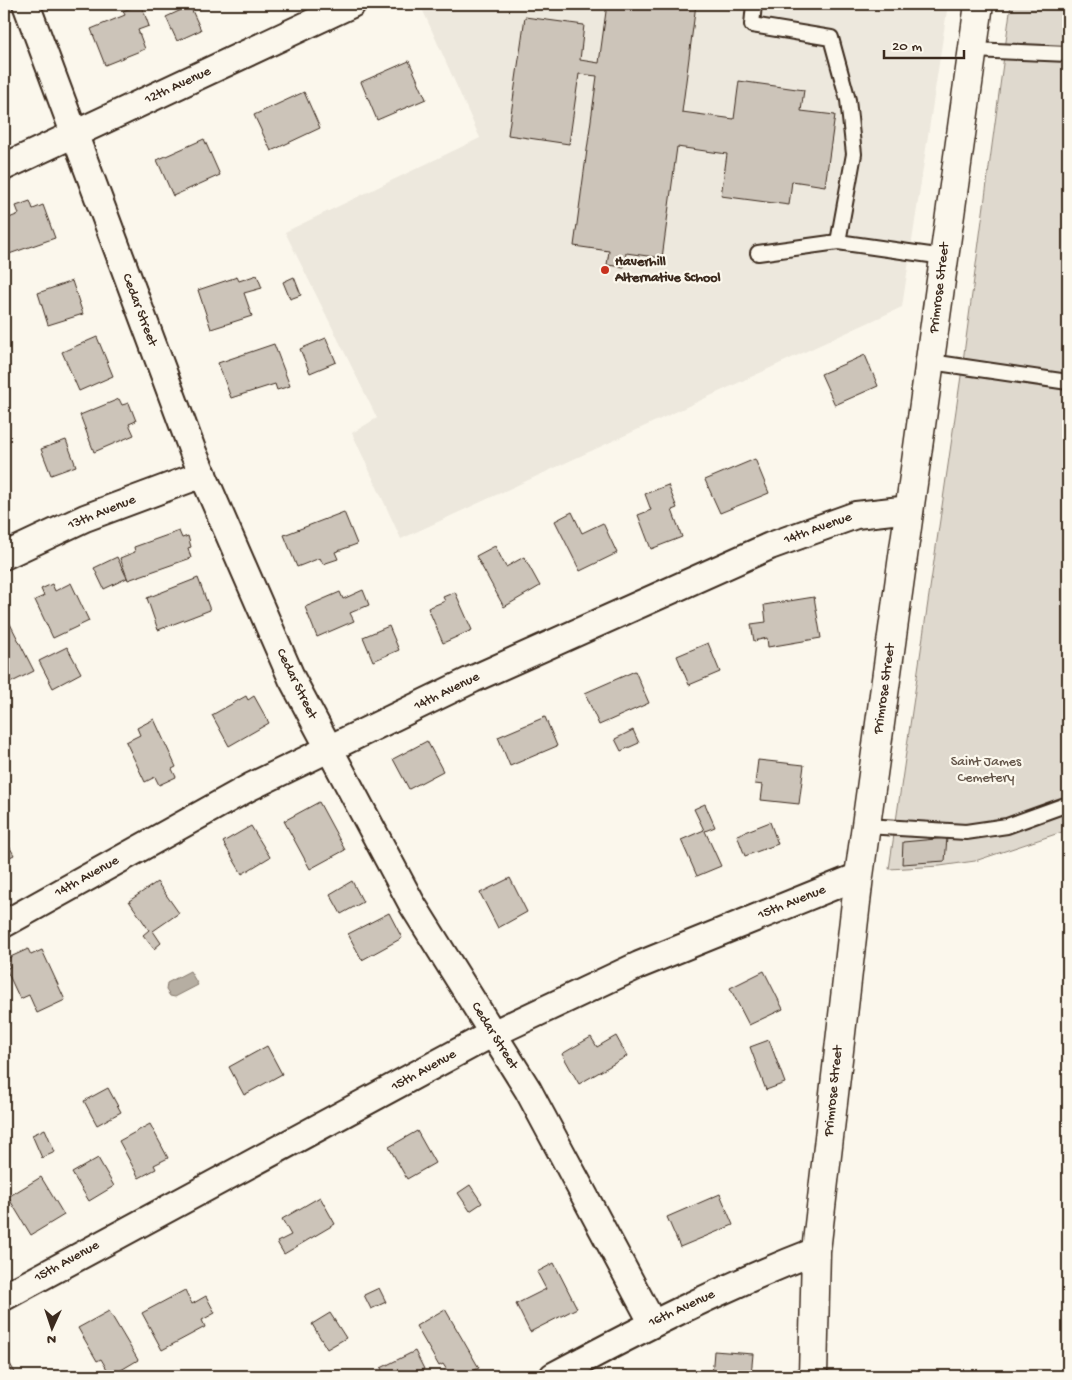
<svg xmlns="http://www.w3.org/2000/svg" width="1072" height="1380" viewBox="0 0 1072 1380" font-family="'Gochi Hand',sans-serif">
	<rect width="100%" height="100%" fill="#fbf7ec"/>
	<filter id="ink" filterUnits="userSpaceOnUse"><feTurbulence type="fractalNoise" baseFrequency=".02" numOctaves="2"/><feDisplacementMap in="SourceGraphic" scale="10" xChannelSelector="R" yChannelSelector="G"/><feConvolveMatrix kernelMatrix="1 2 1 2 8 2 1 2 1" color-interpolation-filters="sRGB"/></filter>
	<g filter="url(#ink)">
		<path fill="#ede8dd" d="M 420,4 L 948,4 L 902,307 L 401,539 L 352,433 L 377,418 L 285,232 L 480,138 Z"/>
		<path fill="#dfd9ce" stroke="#8d8276" d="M 1011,4 L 1068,4 L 1068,830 L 975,861 L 940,866 L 889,869 L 961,376 Z"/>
		<path fill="#b6aea2" stroke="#85796d" d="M 190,971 L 198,985 L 175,997 L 170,996 L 166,990 L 167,983 Z"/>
		<g fill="#ccc4b9" stroke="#3b2a1e">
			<path d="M 141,4 L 149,26 L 138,30 L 145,49 L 105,65 L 91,29 L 125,15 L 123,11 Z"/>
			<path d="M 607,4 L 696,4 L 682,112 L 734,119 L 739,81 L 804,90 L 801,111 L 835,115 L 825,186 L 792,181 L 789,205 L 721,196 L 727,154 L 677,147 L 662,258 L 626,253 L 624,267 L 607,265 L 609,251 L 574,246 L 597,76 L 579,74 L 569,144 L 508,135 L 525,17 L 584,25 L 580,60 L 599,63 Z"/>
			<path d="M 190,6 L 201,30 L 177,41 L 166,17 Z"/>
			<path d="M 409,61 L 426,99 L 377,120 L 361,82 Z"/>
			<path d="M 304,92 L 320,128 L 271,151 L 254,115 Z"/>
			<path d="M 204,139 L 220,175 L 173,196 L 157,160 Z"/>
			<path d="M 30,201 L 33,209 L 43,205 L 55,238 L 9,254 L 4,238 L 4,220 L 19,214 L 16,206 Z"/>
			<path d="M 257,275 L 262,288 L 244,293 L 252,316 L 211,329 L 198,290 L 237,277 L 239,281 Z"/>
			<path d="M 294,277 L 301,295 L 290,299 L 283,282 Z"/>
			<path d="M 72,281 L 83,314 L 48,325 L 38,293 Z"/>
			<path d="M 97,337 L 113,376 L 79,391 L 62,352 Z"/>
			<path d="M 326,338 L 336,362 L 310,373 L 300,349 Z"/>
			<path d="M 274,344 L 290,386 L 277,390 L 275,384 L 231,398 L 218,363 Z"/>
			<path d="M 865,355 L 878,386 L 835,405 L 821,374 Z"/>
			<path d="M 119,399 L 122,405 L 129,403 L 136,421 L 129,424 L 134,435 L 94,452 L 80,415 Z"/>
			<path d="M 66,440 L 76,466 L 51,475 L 41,449 Z"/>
			<path d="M 755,459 L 769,493 L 720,513 L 705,480 Z"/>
			<path d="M 668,485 L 677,508 L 672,510 L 682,537 L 651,549 L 638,515 L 651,510 L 645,494 Z"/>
			<path d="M 344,512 L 357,544 L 335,552 L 338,559 L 323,564 L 320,558 L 297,567 L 284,535 Z"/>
			<path d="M 572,512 L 582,533 L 603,523 L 617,553 L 580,571 L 555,521 Z"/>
			<path d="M 179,531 L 182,538 L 188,536 L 191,547 L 188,548 L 191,558 L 128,580 L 120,558 L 135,552 L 134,547 Z"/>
			<path d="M 495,546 L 506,567 L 524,557 L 540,586 L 504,607 L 476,556 Z"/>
			<path d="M 117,557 L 127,578 L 104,589 L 94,568 Z"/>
			<path d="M 198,578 L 210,610 L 158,630 L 147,598 Z"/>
			<path d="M 71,583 L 89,621 L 53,638 L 35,600 L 44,596 L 41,589 L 52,584 L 55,591 Z"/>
			<path d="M 363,590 L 369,605 L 350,613 L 354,621 L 317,637 L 305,607 L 340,592 L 343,599 Z"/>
			<path d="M 455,592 L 472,630 L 443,643 L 428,608 L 445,601 L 443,597 Z"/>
			<path d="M 814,597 L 821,638 L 768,647 L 767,638 L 754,641 L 751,624 L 766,622 L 764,605 Z"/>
			<path d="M 4,612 L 34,671 L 4,686 Z"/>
			<path d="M 389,626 L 399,650 L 373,661 L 363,637 Z"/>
			<path d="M 708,643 L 720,672 L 689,685 L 677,656 Z"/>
			<path d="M 67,647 L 81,673 L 53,688 L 39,661 Z"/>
			<path d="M 635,671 L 649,703 L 599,725 L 585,693 Z"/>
			<path d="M 246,696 L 248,700 L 254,696 L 269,723 L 229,746 L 212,715 Z"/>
			<path d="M 545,717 L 557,746 L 510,766 L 498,737 Z"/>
			<path d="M 154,719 L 176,767 L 172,769 L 176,777 L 159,785 L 155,777 L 145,782 L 126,742 L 140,735 L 137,728 Z"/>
			<path d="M 633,730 L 639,743 L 621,751 L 615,739 Z"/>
			<path d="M 427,741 L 443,771 L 409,789 L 393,759 Z"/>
			<path d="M 758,760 L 804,765 L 799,804 L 761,800 L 763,785 L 755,784 Z"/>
			<path d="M 319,802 L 345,850 L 310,869 L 284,821 Z"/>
			<path d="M 705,804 L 715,827 L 705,831 L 721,866 L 697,876 L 681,840 L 704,830 L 694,809 Z"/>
			<path d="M 770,822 L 778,844 L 745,856 L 737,835 Z"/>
			<path d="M 251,826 L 270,857 L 242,874 L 223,842 Z"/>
			<path d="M 4,837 L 14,855 L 4,860 Z"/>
			<path d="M 947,838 L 945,861 L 902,864 L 903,842 Z"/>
			<path d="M 510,878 L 527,912 L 498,928 L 480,893 Z"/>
			<path d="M 352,881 L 363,902 L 341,914 L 330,894 Z"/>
			<path d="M 157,882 L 179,913 L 153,931 L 161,943 L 154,949 L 143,935 L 149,930 L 129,901 Z"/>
			<path d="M 389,913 L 402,938 L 362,960 L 348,934 Z"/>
			<path d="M 28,949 L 31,955 L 42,950 L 65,1000 L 37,1013 L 29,995 L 20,999 L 6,969 L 10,967 L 6,959 Z"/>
			<path d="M 764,971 L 783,1009 L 749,1025 L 730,988 Z"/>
			<path d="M 616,1036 L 627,1056 L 579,1084 L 562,1054 L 591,1037 L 597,1047 Z"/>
			<path d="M 769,1040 L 785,1083 L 766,1090 L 750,1047 Z"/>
			<path d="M 267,1046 L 282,1074 L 244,1095 L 229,1067 Z"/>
			<path d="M 108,1088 L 121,1112 L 97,1125 L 84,1101 Z"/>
			<path d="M 150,1124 L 168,1158 L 154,1165 L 156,1169 L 139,1178 L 119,1141 Z"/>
			<path d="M 45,1129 L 55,1152 L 42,1158 L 32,1135 Z"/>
			<path d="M 417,1131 L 435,1163 L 407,1179 L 389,1147 Z"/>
			<path d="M 98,1158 L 114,1186 L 89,1201 L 72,1173 Z"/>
			<path d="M 41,1177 L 64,1215 L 31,1235 L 8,1197 Z"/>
			<path d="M 470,1185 L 482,1203 L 470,1211 L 458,1193 Z"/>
			<path d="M 720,1194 L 733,1225 L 680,1247 L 667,1217 Z"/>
			<path d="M 320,1197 L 335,1224 L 284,1254 L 277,1242 L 291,1235 L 282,1219 Z"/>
			<path d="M 554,1263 L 577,1308 L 530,1332 L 516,1304 L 546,1289 L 537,1272 Z"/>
			<path d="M 379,1288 L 386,1302 L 371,1309 L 364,1295 Z"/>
			<path d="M 185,1290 L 192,1304 L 206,1296 L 215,1313 L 202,1320 L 205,1327 L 162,1350 L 142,1313 Z"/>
			<path d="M 445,1309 L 479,1368 L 463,1376 L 451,1376 L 443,1364 L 439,1366 L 416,1326 Z"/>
			<path d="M 109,1311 L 138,1360 L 111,1376 L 101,1359 L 97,1361 L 78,1328 Z"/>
			<path d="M 330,1313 L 346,1338 L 327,1349 L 312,1324 Z"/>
			<path d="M 415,1351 L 424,1369 L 418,1372 L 420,1376 L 385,1376 L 381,1368 Z"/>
			<path d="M 714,1351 L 753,1354 L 751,1376 L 712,1376 Z"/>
			<path d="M 10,1364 L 17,1376 L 4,1376 L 4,1367 Z"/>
		</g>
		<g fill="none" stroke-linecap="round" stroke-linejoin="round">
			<g stroke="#3b2a1e" stroke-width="18">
				<g id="service">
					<path d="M 754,4 L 752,25 L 831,38 L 848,100 L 854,154 L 838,242 L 944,257"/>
					<path d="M 973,50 L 1068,54"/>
					<path d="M 758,253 L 838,242"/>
					<path d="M 931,362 L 1068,382"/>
					<path d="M 866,826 L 966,832 L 1007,826 L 1068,804"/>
				</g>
			</g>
			<g stroke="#3b2a1e" stroke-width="30">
				<g id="minor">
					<path d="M 26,4 L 193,452 L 292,679 L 412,904 L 528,1090 L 652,1322"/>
					<path d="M 4,167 L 352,4"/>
					<path d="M 4,556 L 85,518 L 203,474"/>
					<path d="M 4,924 L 250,787 L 473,679 L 770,546 L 856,515 L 910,509"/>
					<path d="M 4,1297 L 484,1038 L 639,965 L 859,876"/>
					<path d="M 553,1376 C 639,1330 725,1286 816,1251"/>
				</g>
			</g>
			<g stroke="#3b2a1e" stroke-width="31">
				<path id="secondary" d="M 813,1376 L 816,1251 L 859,876 L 979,4"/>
			</g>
			<use href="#service" stroke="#fbf7ec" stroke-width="14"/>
			<use href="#minor" stroke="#fbf7ec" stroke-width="26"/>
			<use href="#secondary" stroke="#fbf7ec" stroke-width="28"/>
		</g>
	</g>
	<circle fill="#c8321e" stroke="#fbf7ec" stroke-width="2" cx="605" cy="270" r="5"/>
	<g text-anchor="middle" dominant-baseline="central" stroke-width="4.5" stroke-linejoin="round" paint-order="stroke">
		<g font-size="14" fill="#3b2a1e" stroke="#fbf7ec">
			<text transform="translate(178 86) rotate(-25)">12th Avenue</text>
			<text transform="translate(940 288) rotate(-83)">Primrose Street</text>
			<text transform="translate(139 310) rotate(69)">Cedar Street</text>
			<text transform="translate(102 513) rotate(-22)">13th Avenue</text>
			<text transform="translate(818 529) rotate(-20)">14th Avenue</text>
			<text transform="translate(296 684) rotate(64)">Cedar Street</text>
			<text transform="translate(885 689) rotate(-82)">Primrose Street</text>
			<text transform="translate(447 692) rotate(-26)">14th Avenue</text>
			<text transform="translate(87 877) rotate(-29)">14th Avenue</text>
			<text transform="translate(792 903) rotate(-22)">15th Avenue</text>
			<text transform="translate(494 1036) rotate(58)">Cedar Street</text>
			<text transform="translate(424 1071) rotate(-29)">15th Avenue</text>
			<text transform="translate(834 1091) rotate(-84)">Primrose Street</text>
			<text transform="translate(67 1262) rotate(-29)">15th Avenue</text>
			<text transform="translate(682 1309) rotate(-25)">16th Avenue</text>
		</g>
		<g font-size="14" font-weight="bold" fill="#3b2a1e" stroke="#fbf7ec" text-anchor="start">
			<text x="615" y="262">Haverhill<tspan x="615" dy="16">Alternative School</tspan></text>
		</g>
		<g font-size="14" fill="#64564a" stroke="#fbf7ec">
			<text x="986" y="762">Saint James<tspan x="986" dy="16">Cemetery</tspan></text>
		</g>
	</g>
	<rect width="1072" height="1380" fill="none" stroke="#fbf7ec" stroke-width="20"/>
	<rect x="10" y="10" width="1052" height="1360" fill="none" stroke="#3b2a1e" stroke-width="2" filter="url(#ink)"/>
	<g transform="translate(52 1328) rotate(183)" stroke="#fbf7ec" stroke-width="4" paint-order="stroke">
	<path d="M0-4L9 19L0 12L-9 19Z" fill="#3b2a1e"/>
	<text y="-8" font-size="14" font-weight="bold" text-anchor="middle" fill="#3b2a1e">N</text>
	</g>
	<path d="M884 50v8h80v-8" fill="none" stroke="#3b2a1e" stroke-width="2.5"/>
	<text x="892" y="50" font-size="15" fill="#3b2a1e" stroke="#fbf7ec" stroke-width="4" paint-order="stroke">20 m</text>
</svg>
